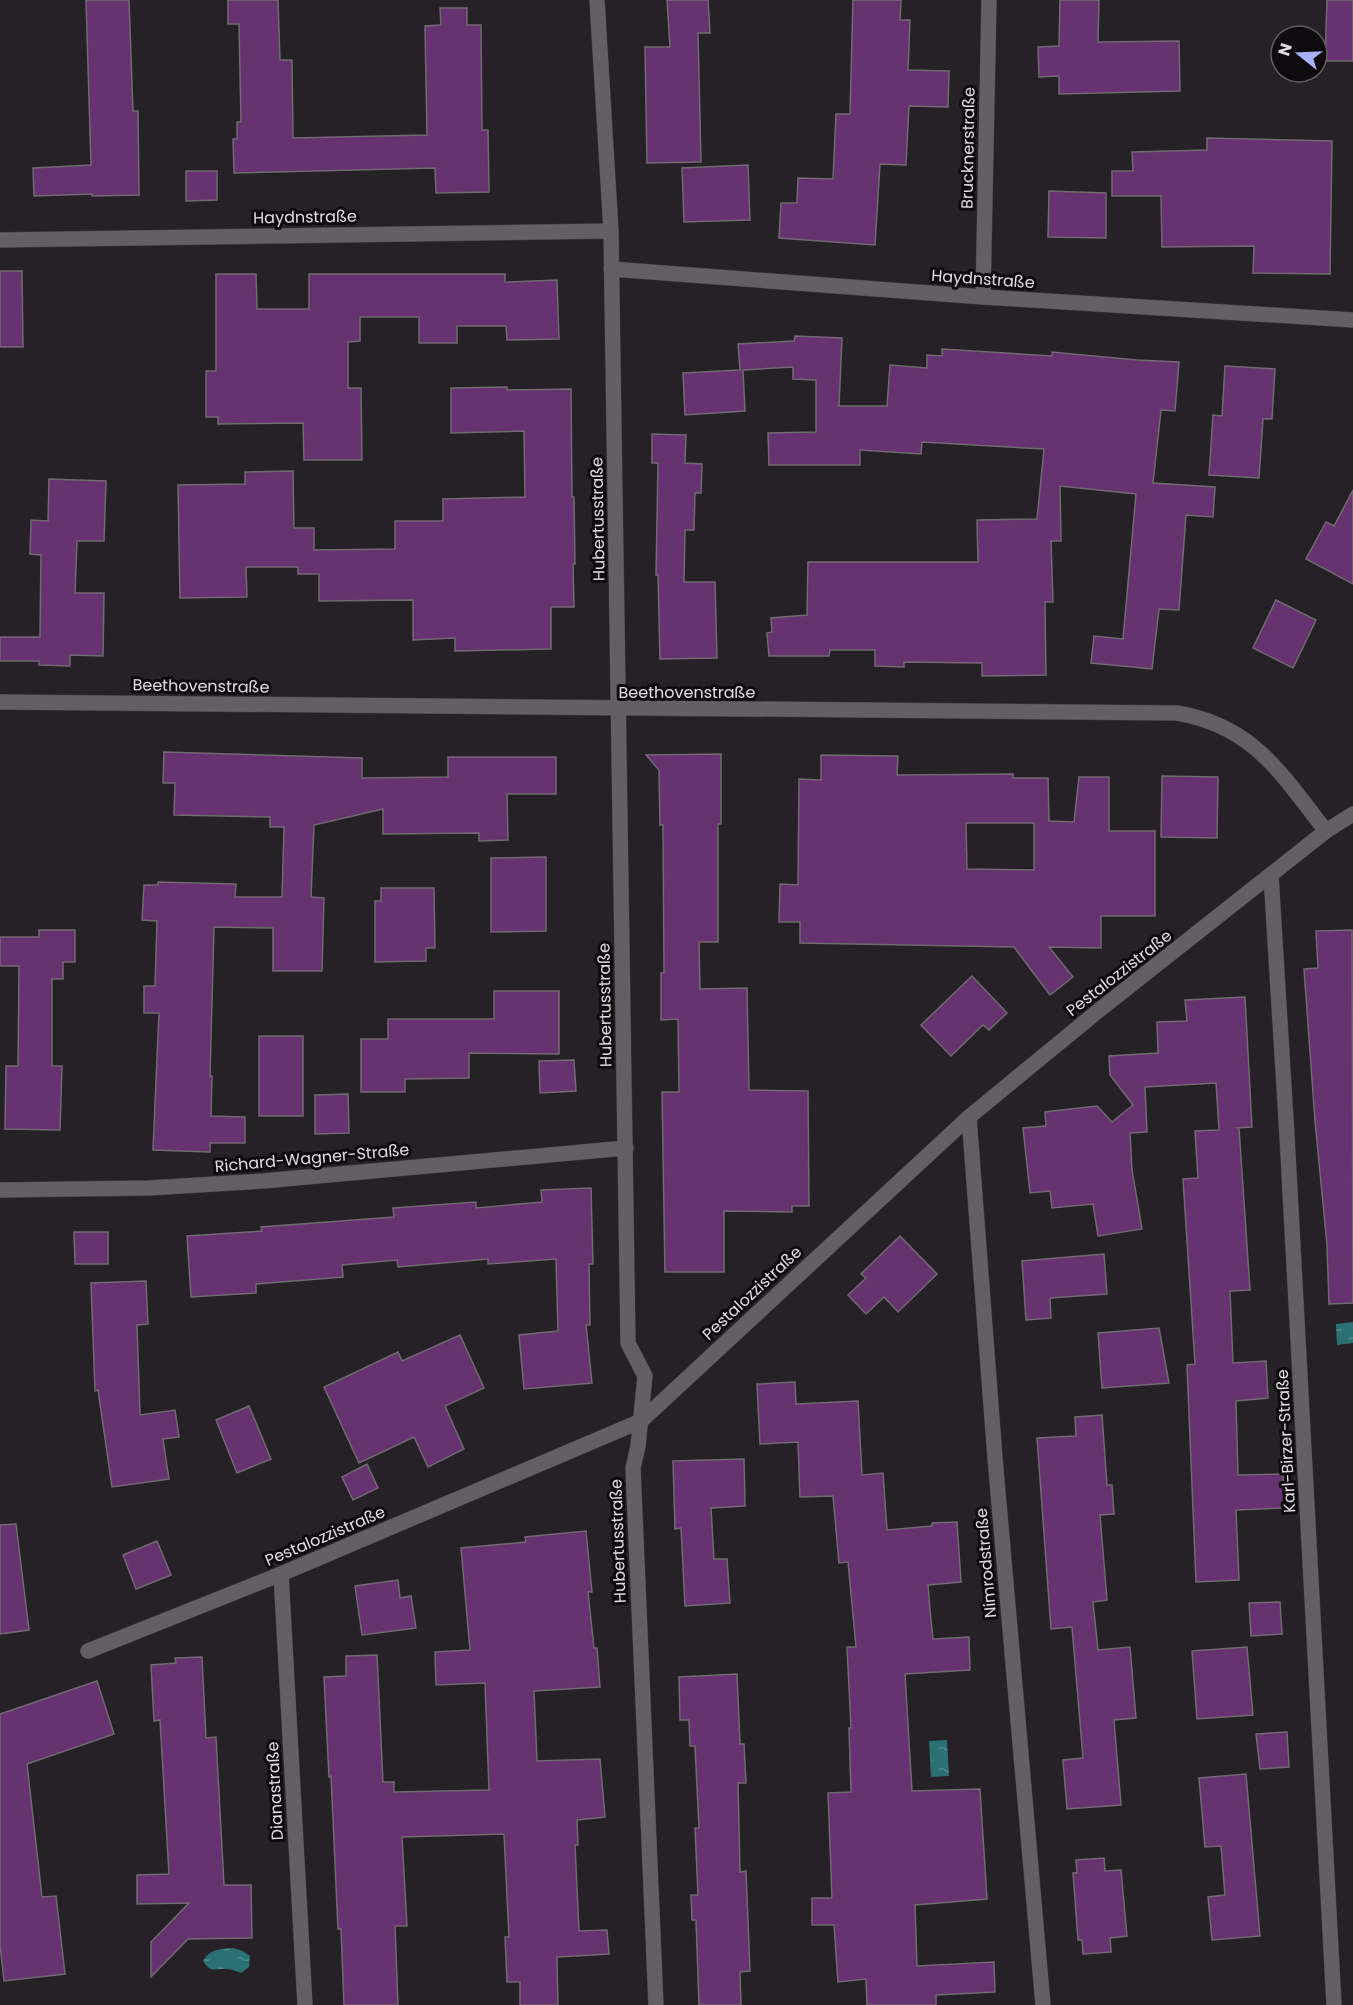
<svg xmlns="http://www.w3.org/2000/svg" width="1353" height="2005" viewBox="0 0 1353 2005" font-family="Poppins,sans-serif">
	<defs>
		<pattern id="water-ripples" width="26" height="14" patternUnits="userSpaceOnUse" patternTransform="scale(1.5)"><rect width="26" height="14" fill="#2b7173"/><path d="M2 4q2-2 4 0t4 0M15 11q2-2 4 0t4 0" fill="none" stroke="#548b8d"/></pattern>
	</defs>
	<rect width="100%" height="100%" fill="#262027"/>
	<g fill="url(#water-ripples)">
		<path d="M 1353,1322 L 1353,1343 L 1337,1345 L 1336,1324 Z"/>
		<path d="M 947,1740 L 949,1776 L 931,1777 L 929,1741 Z"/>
		<path d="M 233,1948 L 243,1951 L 250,1956 L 249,1967 L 241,1973 C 236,1971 231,1969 226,1969 C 213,1968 212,1974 203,1961 C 210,1949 220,1949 233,1948 Z"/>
	</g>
	<g fill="#66326f" stroke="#716a72" stroke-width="1.5" fill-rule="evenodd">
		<path d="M 86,0 L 129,0 L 133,111 L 138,111 L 139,195 L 92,196 L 92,194 L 34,196 L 33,168 L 91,165 Z"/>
		<path d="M 228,0 L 278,0 L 280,60 L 292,60 L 293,138 L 427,135 L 425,26 L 441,25 L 440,8 L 467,8 L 467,25 L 481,25 L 482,130 L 488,130 L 489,192 L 436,193 L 435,168 L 234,173 L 233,139 L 237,139 L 237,122 L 241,122 L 239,24 L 228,24 Z"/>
		<path d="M 667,0 L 708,0 L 710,33 L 698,33 L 701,162 L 647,163 L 645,47 L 670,47 Z"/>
		<path d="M 853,0 L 901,0 L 900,20 L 910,20 L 908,70 L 949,71 L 948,107 L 909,106 L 906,165 L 880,164 L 875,245 L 779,238 L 781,203 L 797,203 L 798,178 L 833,179 L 836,114 L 850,114 Z"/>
		<path d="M 1060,0 L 1099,0 L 1098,42 L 1179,41 L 1180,91 L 1059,94 L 1059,76 L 1039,77 L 1038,47 L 1059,46 Z"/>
		<path d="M 1327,0 L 1353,0 L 1353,61 L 1325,61 Z"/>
		<path d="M 1207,138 L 1332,141 L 1330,274 L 1253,273 L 1254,246 L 1162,247 L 1161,196 L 1112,196 L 1112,171 L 1133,171 L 1132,152 L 1207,150 Z"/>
		<path d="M 748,165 L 750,220 L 684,222 L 682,168 Z"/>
		<path d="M 186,171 L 217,171 L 217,200 L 186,201 Z"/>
		<path d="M 1049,191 L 1106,193 L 1106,238 L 1048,237 Z"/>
		<path d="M 0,271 L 22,271 L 23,347 L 0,347 Z"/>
		<path d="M 216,274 L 256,274 L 257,309 L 309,309 L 309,274 L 505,274 L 505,282 L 557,280 L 559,339 L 507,340 L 506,326 L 457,326 L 457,343 L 419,343 L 419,317 L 360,317 L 360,341 L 348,342 L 348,388 L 361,388 L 362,460 L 304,460 L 303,423 L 218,424 L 218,417 L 206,417 L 206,371 L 216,371 Z"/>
		<path d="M 795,336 L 842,338 L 839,406 L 887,406 L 890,365 L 927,368 L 927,355 L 942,356 L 942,349 L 1052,356 L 1052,352 L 1137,360 L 1179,362 L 1175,411 L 1161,410 L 1153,483 L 1215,487 L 1213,517 L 1186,515 L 1179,610 L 1159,609 L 1152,669 L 1091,663 L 1094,636 L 1123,639 L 1136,494 L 1060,486 L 1061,541 L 1051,541 L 1053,602 L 1045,602 L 1046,675 L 982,676 L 982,663 L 904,662 L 904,667 L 875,666 L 875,650 L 830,650 L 829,656 L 769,656 L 767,633 L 772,632 L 771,618 L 807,615 L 808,562 L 978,562 L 977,520 L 1037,519 L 1044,449 L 922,442 L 921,454 L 860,450 L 860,465 L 769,465 L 768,433 L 816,432 L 816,380 L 793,379 L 793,367 L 743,370 L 745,411 L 685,415 L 683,373 L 740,370 L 738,344 L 794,341 Z"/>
		<path d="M 1225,366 L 1275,369 L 1272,419 L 1263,419 L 1259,478 L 1209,475 L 1213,415 L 1222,416 Z"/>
		<path d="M 507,387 L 507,390 L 571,389 L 572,497 L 574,497 L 575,564 L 573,564 L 574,607 L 551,607 L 551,649 L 455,651 L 455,638 L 413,640 L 413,600 L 319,601 L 319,574 L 298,574 L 298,567 L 246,567 L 247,597 L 180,598 L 178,485 L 245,484 L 245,472 L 293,471 L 294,528 L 314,528 L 314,550 L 395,549 L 395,521 L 443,521 L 443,499 L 525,497 L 524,431 L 451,433 L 451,388 Z"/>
		<path d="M 652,434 L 686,435 L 685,463 L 702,464 L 701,493 L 695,493 L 694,530 L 685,530 L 684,582 L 715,582 L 717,658 L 660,659 L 658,575 L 656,575 L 658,463 L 652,463 Z"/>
		<path d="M 49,479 L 106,481 L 104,541 L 77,541 L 75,593 L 104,593 L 103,656 L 70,655 L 70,666 L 39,665 L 39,661 L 0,661 L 0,637 L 40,637 L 41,555 L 30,554 L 31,520 L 48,521 Z"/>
		<path d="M 1353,490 L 1353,584 L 1306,559 L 1326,522 L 1334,526 Z"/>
		<path d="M 1276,600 L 1316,620 L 1293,668 L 1253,648 Z"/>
		<path d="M 164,752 L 362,758 L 362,778 L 448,777 L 448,757 L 556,757 L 556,794 L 507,794 L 508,840 L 479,841 L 479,833 L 383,834 L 383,809 L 314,825 L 311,897 L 324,898 L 322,971 L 273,971 L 273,928 L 214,927 L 210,1076 L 212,1076 L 211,1116 L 245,1117 L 245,1143 L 210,1143 L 210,1152 L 153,1150 L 159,1013 L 144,1013 L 144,986 L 155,986 L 157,921 L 142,920 L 144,885 L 158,885 L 158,882 L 236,884 L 235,897 L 282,897 L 284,827 L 270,827 L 270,817 L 174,815 L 175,783 L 163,783 Z"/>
		<path d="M 721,754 L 721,824 L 718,824 L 718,942 L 699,942 L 700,989 L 747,988 L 749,1090 L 808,1091 L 809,1206 L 792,1206 L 792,1212 L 724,1211 L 724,1272 L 665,1272 L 662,1092 L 679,1092 L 678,1019 L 661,1020 L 661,973 L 664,973 L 663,825 L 660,825 L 659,770 L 646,755 Z"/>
		<path d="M 821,755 L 898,756 L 897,775 L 1013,774 L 1013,778 L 1048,778 L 1049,821 L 1074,822 L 1079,777 L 1109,777 L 1109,831 L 1155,831 L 1155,916 L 1101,916 L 1101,948 L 1049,947 L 1073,977 L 1050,995 L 1014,947 L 800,943 L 800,922 L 779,922 L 780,884 L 798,885 L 799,779 L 821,780 ZM 966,823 L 1034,823 L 1034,870 L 967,869 Z"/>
		<path d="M 1162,776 L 1218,777 L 1217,838 L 1161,837 Z"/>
		<path d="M 546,857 L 546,931 L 491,932 L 491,858 Z"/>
		<path d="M 381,888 L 434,888 L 435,948 L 426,948 L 426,961 L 375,962 L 375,901 L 381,901 Z"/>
		<path d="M 39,930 L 75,930 L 75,962 L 63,962 L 63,979 L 52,979 L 52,1066 L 62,1066 L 60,1130 L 5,1129 L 6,1066 L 18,1066 L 19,966 L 0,966 L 0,937 L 39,937 Z"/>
		<path d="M 1352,930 L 1353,1303 L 1329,1304 L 1327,1245 L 1315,1121 L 1304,969 L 1318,968 L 1316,931 Z"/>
		<path d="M 972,976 L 1007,1013 L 989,1030 L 983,1025 L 951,1056 L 921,1025 Z"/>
		<path d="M 494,991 L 559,991 L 559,1054 L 469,1053 L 469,1078 L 405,1079 L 405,1092 L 361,1092 L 361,1039 L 388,1039 L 388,1019 L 494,1019 Z"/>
		<path d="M 1245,997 L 1252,1127 L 1236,1128 L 1239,1128 L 1250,1290 L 1230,1291 L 1233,1363 L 1266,1361 L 1268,1398 L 1236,1401 L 1238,1475 L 1283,1474 L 1285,1508 L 1236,1510 L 1239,1580 L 1196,1582 L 1187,1365 L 1195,1364 L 1183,1179 L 1198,1178 L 1195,1131 L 1219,1130 L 1216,1083 L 1145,1087 L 1147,1132 L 1130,1133 L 1132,1170 L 1142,1229 L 1098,1236 L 1093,1204 L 1052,1208 L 1050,1191 L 1030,1193 L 1023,1128 L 1046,1126 L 1045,1112 L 1097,1106 L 1112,1122 L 1133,1105 L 1110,1075 L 1109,1056 L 1158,1053 L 1157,1022 L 1187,1021 L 1185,1000 Z"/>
		<rect x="259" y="1036" width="44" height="80"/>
		<path d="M 574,1060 L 576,1091 L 540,1093 L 539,1061 Z"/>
		<path d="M 348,1094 L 349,1133 L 315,1134 L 315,1095 Z"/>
		<path d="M 591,1188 L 593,1264 L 589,1264 L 590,1325 L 586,1325 L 592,1383 L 524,1389 L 519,1335 L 558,1331 L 556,1259 L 488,1264 L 488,1259 L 398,1267 L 397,1260 L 342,1265 L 343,1277 L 256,1284 L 256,1293 L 191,1297 L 187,1236 L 262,1231 L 261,1227 L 394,1217 L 393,1208 L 476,1202 L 476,1208 L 542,1202 L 541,1190 Z"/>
		<path d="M 74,1232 L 108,1232 L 108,1264 L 75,1264 Z"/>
		<path d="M 900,1236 L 937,1274 L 898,1312 L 884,1297 L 866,1314 L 848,1295 L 866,1278 L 861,1274 Z"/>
		<path d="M 1104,1254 L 1107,1294 L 1050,1298 L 1051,1318 L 1026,1320 L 1022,1261 Z"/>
		<path d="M 146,1281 L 148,1324 L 137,1325 L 140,1415 L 175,1410 L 179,1437 L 163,1439 L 169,1479 L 112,1487 L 98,1390 L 95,1391 L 91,1283 Z"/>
		<path d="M 1159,1328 L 1169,1383 L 1102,1388 L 1098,1333 Z"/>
		<path d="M 460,1335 L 484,1388 L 445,1406 L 464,1449 L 428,1467 L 414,1437 L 359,1463 L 324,1387 L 398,1352 L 402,1361 Z"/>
		<path d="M 795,1382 L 796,1404 L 858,1401 L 862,1475 L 883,1473 L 887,1530 L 932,1526 L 932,1523 L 957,1522 L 961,1582 L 928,1585 L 930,1610 L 933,1639 L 969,1637 L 970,1670 L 905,1674 L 912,1791 L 980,1789 L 987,1899 L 915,1905 L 917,1966 L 994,1962 L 995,1992 L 936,1995 L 936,2005 L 867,2005 L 866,1979 L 838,1982 L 834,1925 L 812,1925 L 812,1898 L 832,1898 L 828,1793 L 851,1792 L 849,1728 L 851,1728 L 847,1647 L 856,1647 L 848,1562 L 839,1563 L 833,1496 L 800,1497 L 798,1442 L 760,1444 L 757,1384 Z"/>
		<path d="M 249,1406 L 271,1459 L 237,1473 L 216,1420 Z"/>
		<path d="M 1102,1415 L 1107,1485 L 1112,1485 L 1114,1514 L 1100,1515 L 1107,1600 L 1093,1602 L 1098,1650 L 1130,1647 L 1136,1718 L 1114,1720 L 1121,1805 L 1067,1809 L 1063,1760 L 1083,1758 L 1072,1627 L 1051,1629 L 1037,1438 L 1076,1436 L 1075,1417 Z"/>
		<path d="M 744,1459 L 745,1506 L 711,1508 L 714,1559 L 727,1559 L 730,1603 L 685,1606 L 681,1528 L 675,1529 L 673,1461 Z"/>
		<path d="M 367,1464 L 378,1488 L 353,1500 L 342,1477 Z"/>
		<path d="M 16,1524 L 29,1630 L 0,1634 L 0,1525 Z"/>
		<path d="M 586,1531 L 592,1592 L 588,1592 L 594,1648 L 597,1648 L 600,1687 L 534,1691 L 537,1761 L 600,1759 L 605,1817 L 577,1820 L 578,1845 L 575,1845 L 579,1931 L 607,1930 L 609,1954 L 557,1957 L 558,2005 L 520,2005 L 520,1982 L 507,1982 L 505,1937 L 509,1937 L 504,1834 L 402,1837 L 407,1926 L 395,1926 L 398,2005 L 344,2005 L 341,1929 L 338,1929 L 331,1776 L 329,1777 L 324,1677 L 346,1676 L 346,1656 L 377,1655 L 383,1782 L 394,1782 L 394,1792 L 489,1790 L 485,1683 L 436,1685 L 435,1652 L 470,1650 L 461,1548 L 526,1542 L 525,1537 Z"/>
		<path d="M 157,1541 L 171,1575 L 136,1589 L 123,1555 Z"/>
		<path d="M 398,1580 L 400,1598 L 411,1596 L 416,1628 L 362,1635 L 355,1586 Z"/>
		<path d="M 1280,1602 L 1282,1634 L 1251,1636 L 1249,1603 Z"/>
		<path d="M 1247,1647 L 1253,1715 L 1197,1719 L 1192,1651 Z"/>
		<path d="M 202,1657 L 206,1738 L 216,1737 L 224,1885 L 251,1885 L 252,1938 L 188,1939 L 151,1977 L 151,1942 L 189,1903 L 137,1904 L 137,1875 L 169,1874 L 160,1720 L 154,1721 L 151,1665 L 176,1663 L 175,1658 Z"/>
		<path d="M 737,1674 L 740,1744 L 744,1744 L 746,1783 L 738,1783 L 740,1872 L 746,1871 L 750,1971 L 740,1972 L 741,2005 L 699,2005 L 696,1920 L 692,1920 L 691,1895 L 698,1895 L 695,1828 L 699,1828 L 695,1746 L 690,1746 L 689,1720 L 680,1720 L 679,1677 Z"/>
		<path d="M 97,1681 L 114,1734 L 27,1764 L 42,1897 L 56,1896 L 65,1974 L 4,1981 L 0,1945 L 0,1714 Z"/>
		<path d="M 1287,1732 L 1289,1767 L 1260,1769 L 1256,1734 Z"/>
		<path d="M 1246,1774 L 1260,1936 L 1212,1940 L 1208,1897 L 1225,1895 L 1223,1871 L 1221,1846 L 1205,1847 L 1199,1778 Z"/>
		<path d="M 1104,1858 L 1105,1871 L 1121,1870 L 1127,1936 L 1110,1938 L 1111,1952 L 1083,1954 L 1082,1940 L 1078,1940 L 1074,1886 L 1073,1873 L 1077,1873 L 1076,1860 Z"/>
	</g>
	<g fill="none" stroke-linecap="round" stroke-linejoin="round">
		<g stroke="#413c42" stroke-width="16">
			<g id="minor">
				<path d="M 597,0 L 611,231 L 628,1343 L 645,1376 L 638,1446 L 633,1468 L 656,2005"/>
				<path d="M 0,240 L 611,231"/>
				<path d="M 611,269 L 983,297 L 1353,320"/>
				<path d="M 983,297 L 989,0"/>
				<path d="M 0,702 L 1177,713 C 1254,726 1281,774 1326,831"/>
				<path d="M 1271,875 L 1287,1136 L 1334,2005"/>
				<path d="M 969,1117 L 995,1458 L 1043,2005"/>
				<path d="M 0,1190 L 149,1188 L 263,1181 L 626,1148"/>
				<path d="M 281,1574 L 305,2005"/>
				<path d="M 88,1651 L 281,1574 L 641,1421 L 969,1117 L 1098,1011 L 1326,831 L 1353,814"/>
			</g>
		</g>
		<use href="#minor" stroke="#655e66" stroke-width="15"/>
	</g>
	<g text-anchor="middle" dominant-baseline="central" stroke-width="6" stroke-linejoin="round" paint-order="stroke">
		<g font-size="16" fill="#e0dce0" stroke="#0e0b0e">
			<text transform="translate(968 148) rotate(-89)">Brucknerstraße</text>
			<text transform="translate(305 217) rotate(-1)">Haydnstraße</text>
			<text transform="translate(983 279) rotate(4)">Haydnstraße</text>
			<text transform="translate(598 519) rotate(-91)">Hubertusstraße</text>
			<text transform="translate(201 686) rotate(1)">Beethovenstraße</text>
			<text x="687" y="692">Beethovenstraße</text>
			<text transform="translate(1119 973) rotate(-38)">Pestalozzistraße</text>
			<text transform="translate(605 1005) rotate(-91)">Hubertusstraße</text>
			<text transform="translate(312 1158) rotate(-5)">Richard-Wagner-Straße</text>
			<text transform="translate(752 1293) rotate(-43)">Pestalozzistraße</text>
			<text transform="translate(1286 1441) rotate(-93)">Karl-Birzer-Straße</text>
			<text transform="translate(325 1536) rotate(-23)">Pestalozzistraße</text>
			<text transform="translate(618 1541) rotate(-92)">Hubertusstraße</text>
			<text transform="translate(986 1563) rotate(-95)">Nimrodstraße</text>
			<text transform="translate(275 1791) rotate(-93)">Dianastraße</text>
		</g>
	</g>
	<g transform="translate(1299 54) rotate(288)"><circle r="28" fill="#0e0b0e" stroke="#625f62" stroke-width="1.5"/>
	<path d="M0-4.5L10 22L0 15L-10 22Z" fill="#a7b1fc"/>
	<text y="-9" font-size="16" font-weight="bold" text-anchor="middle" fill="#e0dce0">N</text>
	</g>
</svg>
